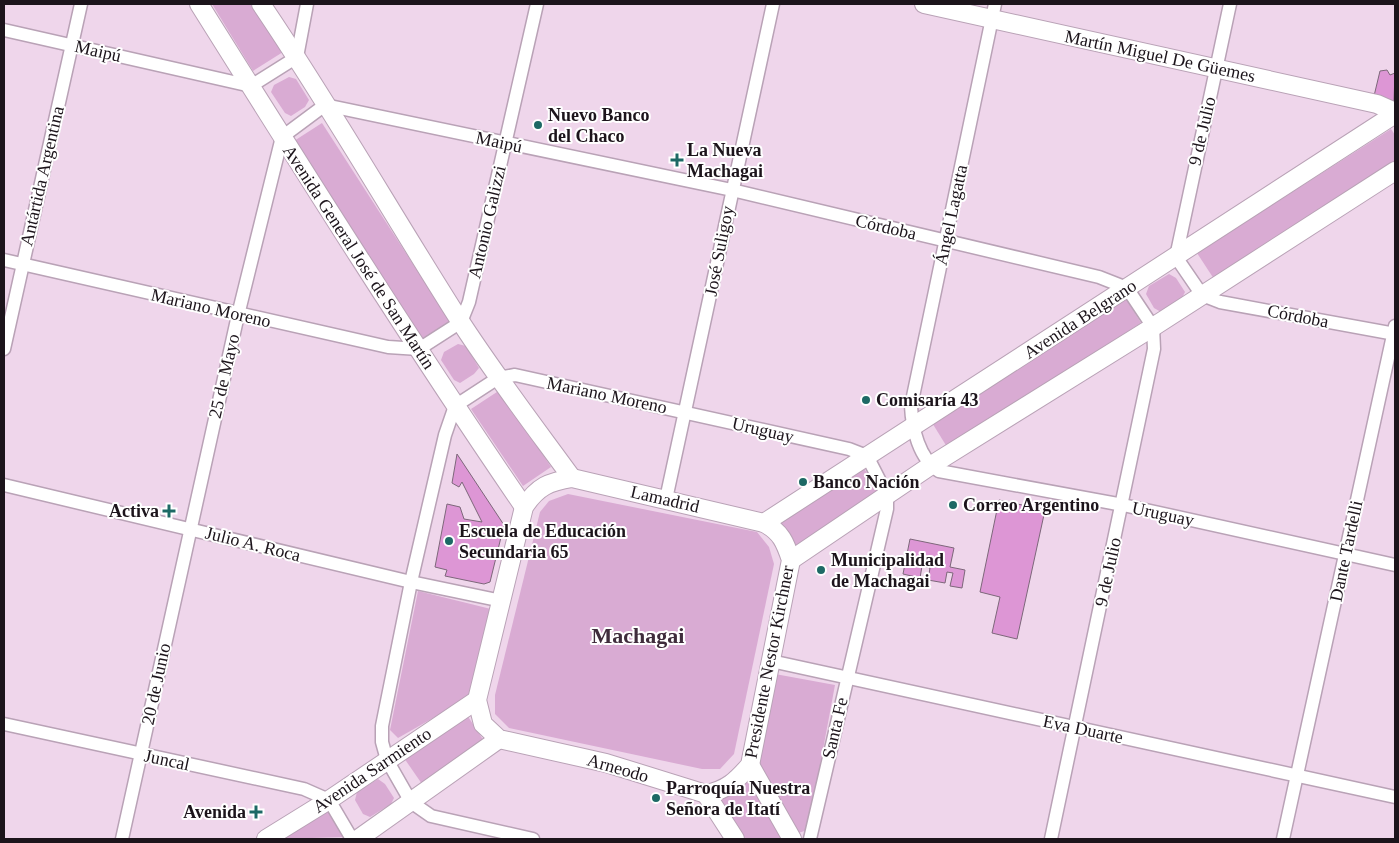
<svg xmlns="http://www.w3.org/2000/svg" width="1399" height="843" viewBox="0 0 1399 843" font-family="Georgia,serif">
	<rect width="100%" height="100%" fill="#efd6eb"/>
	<g fill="#d9abd3">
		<path d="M 212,4 L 250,4 L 283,52 L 253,71 Z"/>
		<path d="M 289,77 L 296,79 L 309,100 L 305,107 L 291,116 L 285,113 L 271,92 L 274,85 Z"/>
		<path d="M 322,123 L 451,323 L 423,341 L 294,141 Z"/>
		<path d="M 1391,129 L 1395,135 L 1395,163 L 1214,279 L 1197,253 Z"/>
		<path d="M 1169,274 L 1176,278 L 1185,292 L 1182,298 L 1161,312 L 1154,308 L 1146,294 L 1149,286 Z"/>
		<path d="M 1125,297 L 1141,323 L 947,447 L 931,421 Z"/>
		<path d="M 458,344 L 466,346 L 479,368 L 474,374 L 460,383 L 454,380 L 441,360 L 444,352 Z"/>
		<path d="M 500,390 L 551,467 L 523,486 L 471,409 Z"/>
		<path d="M 863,467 L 880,493 L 795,548 L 779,522 Z"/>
		<path d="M 568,494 L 757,532 L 769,547 L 774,564 L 734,754 L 720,769 L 702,769 L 509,728 L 495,714 L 495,695 L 540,512 L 549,501 Z"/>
		<path d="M 418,591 L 491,609 L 470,697 L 398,738 L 390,730 Z"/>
		<path d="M 775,674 L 835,685 L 808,830 L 798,833 L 757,765 Z"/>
		<path d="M 467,715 L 484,741 L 422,784 L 404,758 Z"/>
		<path d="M 378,779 L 385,784 L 394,798 L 391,804 L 370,817 L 363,814 L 355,800 L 357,792 Z"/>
		<path d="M 748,780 L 785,839 L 746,839 L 720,798 Z"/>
		<path d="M 327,809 L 345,837 L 279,839 Z"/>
	</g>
	<g fill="#dd96d5" stroke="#7d677a">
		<path d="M 1387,70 L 1390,75 L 1395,73 L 1394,101 L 1374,96 L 1380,71 Z"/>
		<path d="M 457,454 L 504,525 L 490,582 L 484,584 L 445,576 L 447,570 L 435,567 L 447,504 L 460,507 L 464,519 L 482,522 L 462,482 L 459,487 L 452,483 Z"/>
		<path d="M 999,500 L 1045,510 L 1017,639 L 992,633 L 1000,597 L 980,592 Z"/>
		<path d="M 910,539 L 954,548 L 950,567 L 965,570 L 962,588 L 950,586 L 953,573 L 947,572 L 945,583 L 928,580 L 930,568 L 922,566 L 920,578 L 903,574 Z"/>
	</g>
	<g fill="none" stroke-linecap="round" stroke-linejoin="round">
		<g stroke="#b9a2b6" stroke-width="15">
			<g id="street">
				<path d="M 995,4 L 911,406 C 912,428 919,459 939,471 L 1123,505 L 1395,565"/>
				<path d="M 1230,4 L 1176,257 L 1202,295 L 1220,302 L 1395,334"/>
				<path d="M 4,30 L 251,86 L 297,57 L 307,4"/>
				<path d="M 4,260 L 388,347 L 419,349 L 461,322 L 469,302 L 537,4"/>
				<path d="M 4,349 L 81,4"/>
				<path d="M 4,485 L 411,582 L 502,601"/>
				<path d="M 666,499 L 773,4"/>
				<path d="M 771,661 L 1395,797"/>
				<path d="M 4,724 L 304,789 L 329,800 L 352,839"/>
				<path d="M 122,839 L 238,315 L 282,137 L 325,105 L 732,190 L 1099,277 L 1127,288 L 1153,327 L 1154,349 L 1051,839"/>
				<path d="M 533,839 L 431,816 L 411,802 L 387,760 L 382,742 L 382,726 L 411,582 L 445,435 L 455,406 L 498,378 L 515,375 L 849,449 L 867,456 L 887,495 L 887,509 L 810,839"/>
				<path d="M 1283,839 L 1395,326"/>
			</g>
		</g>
		<g stroke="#b9a2b6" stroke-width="20">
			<g id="secondary">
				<path d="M 199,4 C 305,173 411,342 524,507"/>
				<path d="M 261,4 C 331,107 393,216 460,321 C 495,375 534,426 572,478"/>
				<path d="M 924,4 L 1377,104 L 1395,112"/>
				<path d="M 572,478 L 764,523 C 781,532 785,542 791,560 L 750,765 C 736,781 727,790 706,794 L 606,763 L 499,739 L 483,724 L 477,700 L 524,507 C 538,486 549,482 572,478 Z"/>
				<path d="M 764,523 L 1395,114"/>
				<path d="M 791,560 L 930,466 L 1153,327 L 1395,171"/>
				<path d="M 750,765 L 792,839"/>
				<path d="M 706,794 L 735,839"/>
				<path d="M 266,839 L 329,800 L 477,700"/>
				<path d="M 358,839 L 499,739"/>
			</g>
		</g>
		<use href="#street" stroke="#fff" stroke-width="12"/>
		<use href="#secondary" stroke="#fff" stroke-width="18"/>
	</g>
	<g fill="#1d6965" stroke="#fff" stroke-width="2">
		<circle cx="538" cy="125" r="5"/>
		<path d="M674.5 152.5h5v5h5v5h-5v5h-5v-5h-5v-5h5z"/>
		<circle cx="866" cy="400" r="5"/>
		<circle cx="803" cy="482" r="5"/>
		<circle cx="953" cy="505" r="5"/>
		<path d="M166.5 503.5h5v5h5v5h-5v5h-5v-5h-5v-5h5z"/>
		<circle cx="449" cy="541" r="5"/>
		<circle cx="821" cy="570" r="5"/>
		<circle cx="656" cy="798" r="5"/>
		<path d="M253.5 804.5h5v5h5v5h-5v5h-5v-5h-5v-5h5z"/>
	</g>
	<g text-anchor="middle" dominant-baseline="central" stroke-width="4" stroke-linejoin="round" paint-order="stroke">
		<g font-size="18" fill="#1c141b" stroke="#fff">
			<text transform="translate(98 51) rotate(13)">Maipú</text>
			<text transform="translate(1160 56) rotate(12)">Martín Miguel De Güemes</text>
			<text transform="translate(1202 131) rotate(-77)">9 de Julio</text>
			<text transform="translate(499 142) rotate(12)">Maipú</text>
			<text transform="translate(42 176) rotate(-77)">Antártida Argentina</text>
			<text transform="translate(951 215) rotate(-78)">Ángel Lagatta</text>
			<text transform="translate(487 222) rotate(-77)">Antonio Galizzi</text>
			<text transform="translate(886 227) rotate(13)">Córdoba</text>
			<text transform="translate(719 251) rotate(-79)">José Suligoy</text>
			<text transform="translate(359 257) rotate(57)">Avenida General José de San Martín</text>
			<text transform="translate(211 308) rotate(13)">Mariano Moreno</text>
			<text transform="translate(1298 316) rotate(11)">Córdoba</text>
			<text transform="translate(1080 319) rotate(-33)">Avenida Belgrano</text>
			<text transform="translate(224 376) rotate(-77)">25 de Mayo</text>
			<text transform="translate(607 395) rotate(12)">Mariano Moreno</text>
			<text transform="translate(763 430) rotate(13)">Uruguay</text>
			<text transform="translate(665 499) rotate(13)">Lamadrid</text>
			<text transform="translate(1163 514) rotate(12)">Uruguay</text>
			<text transform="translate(253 544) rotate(14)">Julio A. Roca</text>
			<text transform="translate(1346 551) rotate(-78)">Dante Tardelli</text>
			<text transform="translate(1108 572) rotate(-78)">9 de Julio</text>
			<text transform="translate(769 662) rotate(-79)">Presidente Nestor Kirchner</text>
			<text transform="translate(156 684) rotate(-78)">20 de Junio</text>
			<text transform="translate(835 728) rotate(-77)">Santa Fe</text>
			<text transform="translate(1083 729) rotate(12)">Eva Duarte</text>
			<text transform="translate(167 760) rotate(12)">Juncal</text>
			<text transform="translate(618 768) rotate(16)">Arneodo</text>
			<text transform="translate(372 770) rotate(-34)">Avenida Sarmiento</text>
		</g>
		<g font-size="18" font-weight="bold" fill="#1c141b" stroke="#fff" text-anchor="start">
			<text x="548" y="115">Nuevo Banco<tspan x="548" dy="21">del Chaco</tspan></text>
			<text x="687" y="150">La Nueva<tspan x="687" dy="21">Machagai</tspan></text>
			<text x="876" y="400">Comisaría 43</text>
			<text x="813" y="482">Banco Nación</text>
			<text x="963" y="505">Correo Argentino</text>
			<text x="159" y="511" text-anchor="end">Activa</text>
			<text x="459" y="531">Escuela de Educación<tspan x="459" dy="21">Secundaria 65</tspan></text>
			<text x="831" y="560">Municipalidad<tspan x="831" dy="21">de Machagai</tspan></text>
			<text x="666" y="788">Parroquía Nuestra<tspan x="666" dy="21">Señora de Itatí</tspan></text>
			<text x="246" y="812" text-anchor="end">Avenida</text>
		</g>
		<g font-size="22" font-weight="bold" fill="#3f2c3c" stroke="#fff">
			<text x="638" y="635">Machagai</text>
		</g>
	</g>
	<rect width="1399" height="843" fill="none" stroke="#1c141b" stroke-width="10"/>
</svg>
